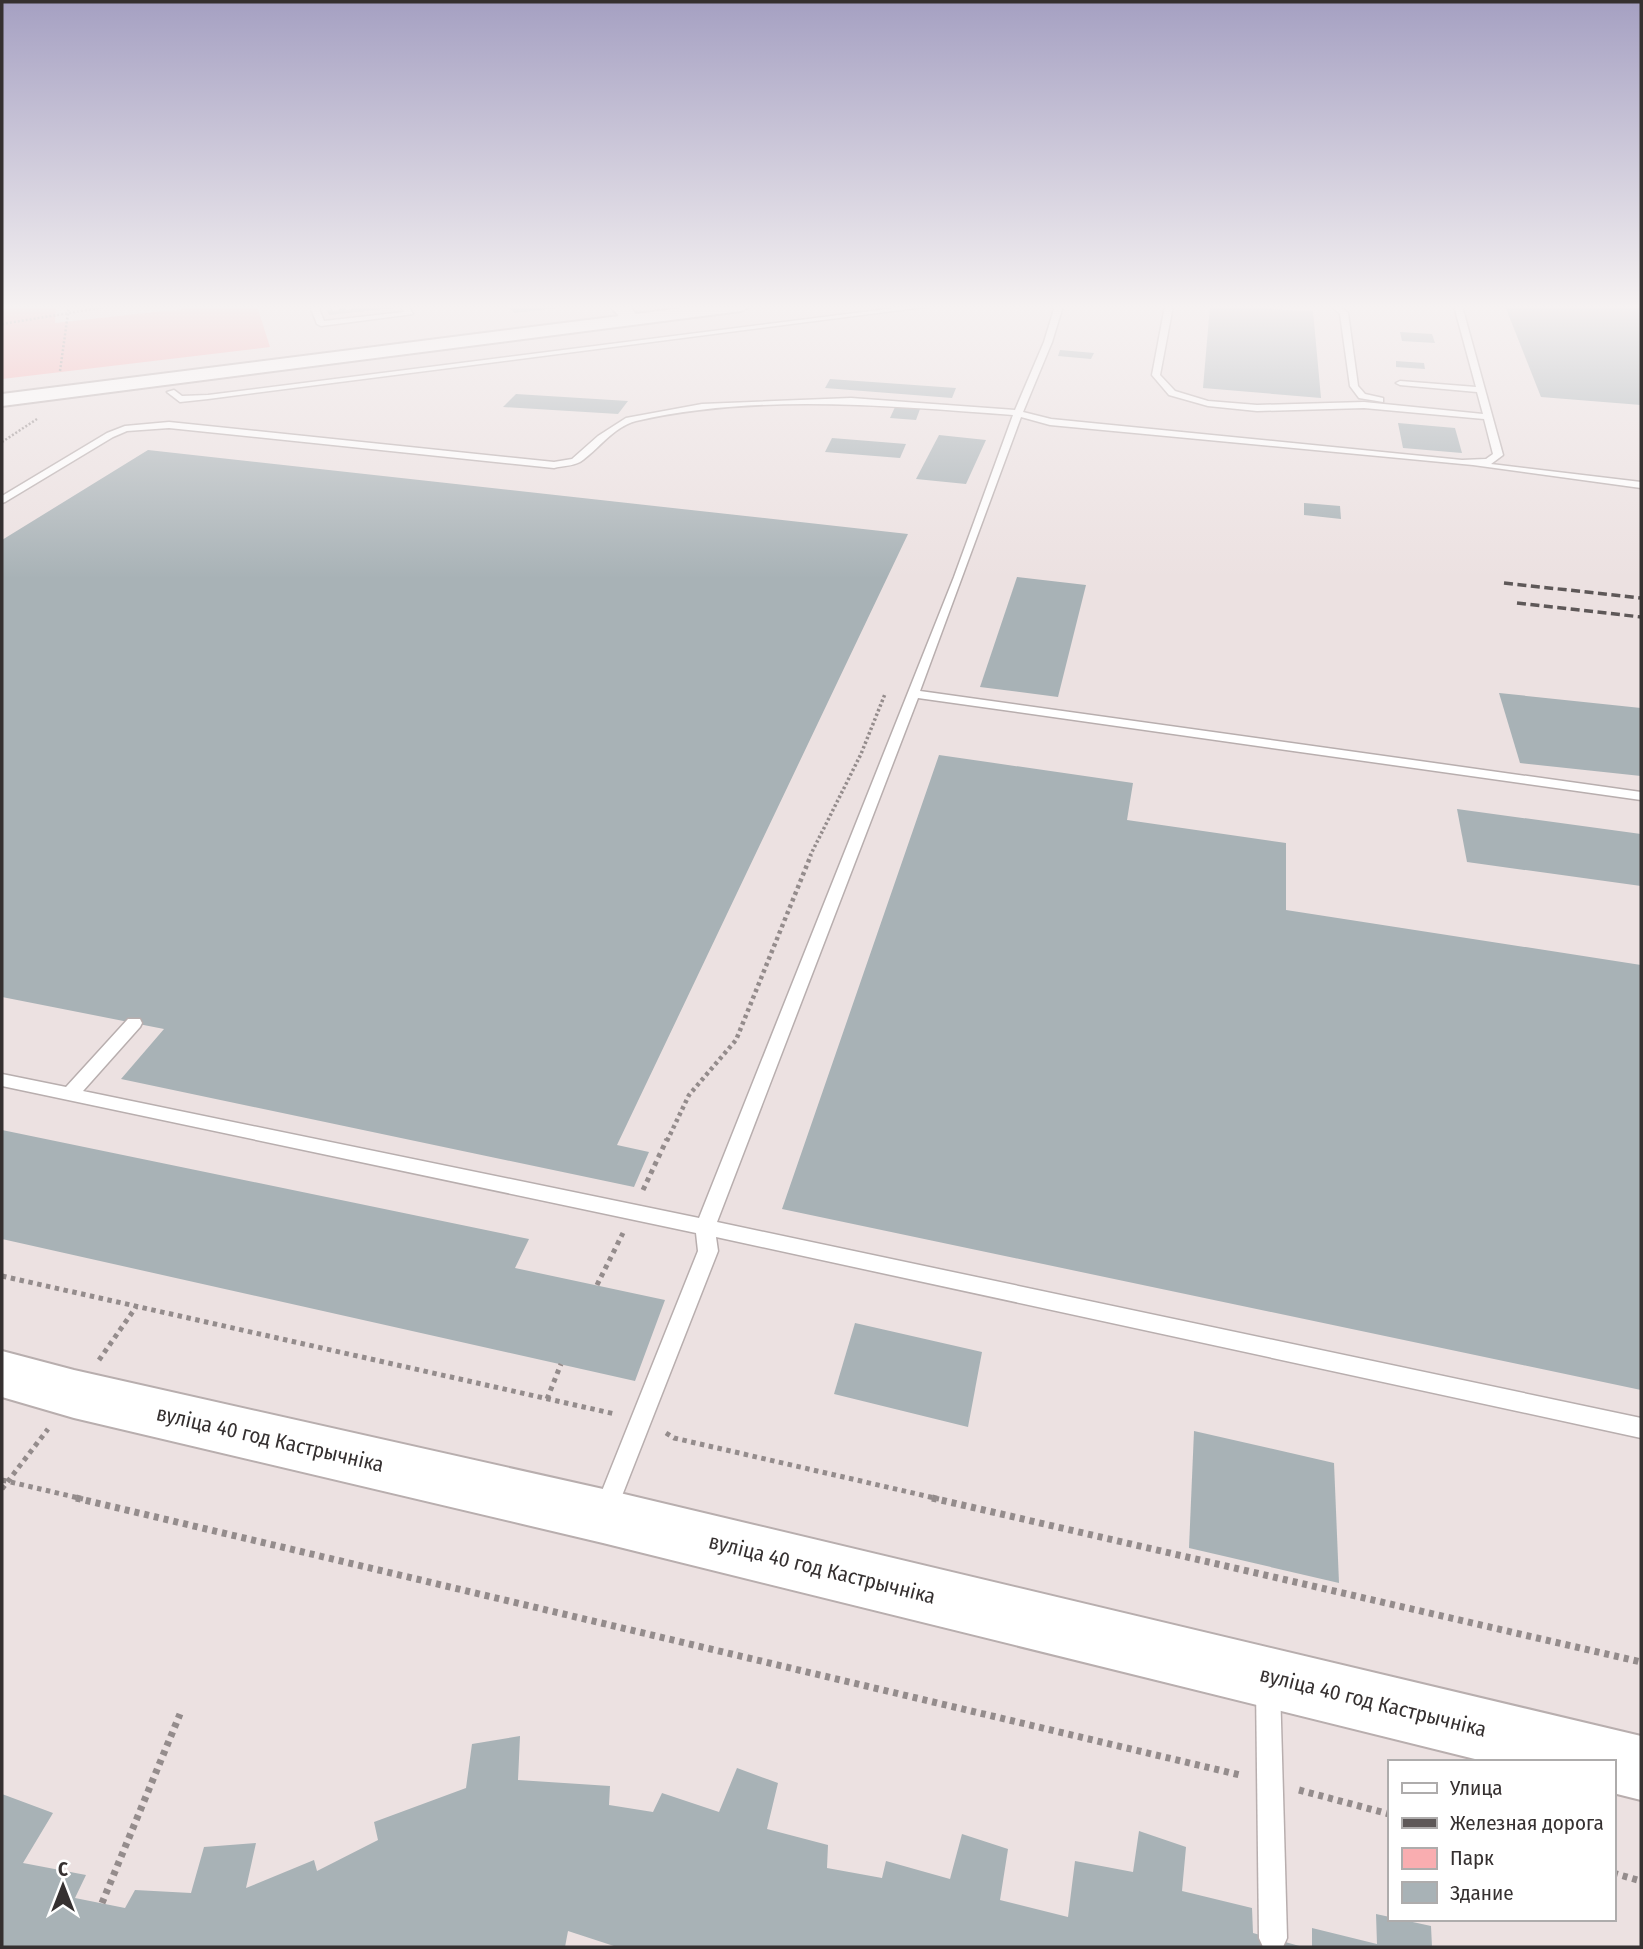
<svg xmlns="http://www.w3.org/2000/svg" width="1643" height="1949" viewBox="0 0 1643 1949" font-family="'Fira Sans Condensed',sans-serif">
	<rect width="100%" height="100%" fill="#ece1e1"/>
	<path fill="#f9adb0" d="M 2,306 L 56,306 L 55,323 L 209,306 L 257,306 L 270,347 L 2,379 Z"/>
	<g fill="#a8b2b6">
		<path d="M 366,306 L 394,308 L 329,315 L 327,310 Z"/>
		<path d="M 519,306 L 557,306 L 557,308 L 514,313 L 509,307 Z"/>
		<path d="M 1210,306 L 1313,311 L 1321,398 L 1203,388 Z"/>
		<path d="M 1505,306 L 1641,306 L 1641,405 L 1541,397 Z"/>
		<path d="M 1400,332 L 1432,334 L 1435,343 L 1402,341 Z"/>
		<path d="M 1060,350 L 1094,353 L 1091,359 L 1058,356 Z"/>
		<path d="M 1396,361 L 1424,363 L 1425,369 L 1396,367 Z"/>
		<path d="M 830,379 L 956,388 L 952,398 L 825,388 Z"/>
		<path d="M 516,394 L 628,401 L 618,414 L 503,407 Z"/>
		<path d="M 895,407 L 920,409 L 916,420 L 890,418 Z"/>
		<path d="M 1398,423 L 1455,428 L 1462,453 L 1403,448 Z"/>
		<path d="M 939,435 L 986,440 L 966,484 L 916,479 Z"/>
		<path d="M 832,438 L 906,444 L 900,458 L 825,452 Z"/>
		<path d="M 148,450 L 908,534 L 617,1145 L 649,1152 L 634,1187 L 121,1079 L 164,1029 L 2,997 L 2,540 Z"/>
		<path d="M 1304,503 L 1340,506 L 1341,519 L 1304,515 Z"/>
		<path d="M 1017,577 L 1086,585 L 1058,697 L 980,687 Z"/>
		<path d="M 1499,693 L 1641,708 L 1641,776 L 1520,763 Z"/>
		<path d="M 939,755 L 1133,783 L 1127,820 L 1286,843 L 1286,910 L 1641,965 L 1641,1390 L 782,1209 Z"/>
		<path d="M 1457,809 L 1641,834 L 1641,886 L 1467,862 Z"/>
		<path d="M 2,1130 L 529,1239 L 515,1268 L 665,1300 L 635,1381 L 2,1239 Z"/>
		<path d="M 855,1323 L 982,1352 L 968,1427 L 834,1394 Z"/>
		<path d="M 1194,1431 L 1334,1463 L 1339,1583 L 1189,1548 Z"/>
		<path d="M 520,1736 L 518,1780 L 610,1786 L 609,1805 L 653,1812 L 662,1793 L 719,1812 L 737,1768 L 778,1783 L 767,1829 L 828,1845 L 827,1868 L 882,1878 L 886,1861 L 950,1879 L 962,1834 L 1008,1849 L 1000,1900 L 1068,1917 L 1075,1861 L 1133,1872 L 1139,1831 L 1186,1847 L 1182,1891 L 1252,1908 L 1253,1933 L 1303,1947 L 617,1947 L 568,1931 L 565,1947 L 2,1947 L 2,1794 L 53,1813 L 23,1863 L 86,1875 L 75,1898 L 125,1908 L 135,1890 L 191,1893 L 204,1847 L 256,1843 L 246,1888 L 314,1860 L 317,1871 L 378,1840 L 374,1822 L 466,1788 L 472,1744 Z"/>
		<path d="M 1376,1914 L 1431,1926 L 1432,1947 L 1312,1947 L 1312,1928 L 1377,1944 Z"/>
	</g>
	<g fill="none" stroke-linecap="round" stroke-linejoin="round">
		<g stroke="#b8aeae" stroke-width="3">
			<g id="lane">
				<path d="M 310,306 L 318,306 L 324,321 L 404,312 L 400,306 L 408,306 L 413,314 L 321,326 L 317,324 Z"/>
				<path d="M 331,306 L 339,306 L 340,309 L 333,311 Z"/>
				<path d="M 343,306 L 351,306 L 352,308 L 348,310 Z"/>
				<path d="M 911,306 L 932,306 L 208,399 L 180,402 L 167,392 L 174,390 L 182,396 L 208,395 Z"/>
				<path d="M 1055,306 L 1063,306 L 1052,342 L 1023,412 L 1051,419 L 1462,460 L 1486,459 L 1493,454 L 1484,419 L 1364,408 L 1257,411 L 1208,406 L 1169,395 L 1152,375 L 1165,306 L 1173,306 L 1160,375 L 1175,391 L 1208,401 L 1257,405 L 1364,402 L 1483,414 L 1477,392 L 1400,385 L 1396,383 L 1400,381 L 1476,387 L 1454,306 L 1462,306 L 1503,455 L 1491,464 L 1641,482 L 1641,488 L 1473,465 L 1050,425 L 1021,417 L 920,691 L 1641,792 L 1641,800 L 918,698 L 717,1222 L 1641,1418 L 1641,1438 L 716,1237 L 718,1251 L 616,1511 L 613,1519 L 605,1522 L 597,1519 L 594,1511 L 698,1251 L 696,1233 L 2,1086 L 2,1074 L 66,1087 L 128,1019 L 140,1019 L 142,1023 L 140,1027 L 83,1091 L 699,1218 L 954,577 L 1013,415 C 889,406 758,393 636,421 C 613,427 598,450 580,462 C 573,466 562,466 554,468 L 169,428 L 127,431 L 113,437 L 5,502 L 2,503 L 2,496 L 107,433 L 125,426 L 169,422 L 554,462 L 572,459 L 598,436 L 626,418 L 702,404 L 851,398 L 1015,410 L 1044,342 Z"/>
				<path d="M 1331,306 L 1339,306 L 1348,313 L 1358,386 L 1365,394 L 1383,398 L 1383,402 L 1359,398 L 1350,386 L 1340,314 Z"/>
				<path d="M 1268,1674 L 1277,1677 L 1280,1686 L 1287,1938 L 1283,1947 L 1263,1947 L 1259,1938 L 1256,1686 L 1259,1677 Z"/>
			</g>
		</g>
		<g stroke="#b8aeae" stroke-width="4">
			<g id="secondary">
				<path d="M 610,306 L 629,306 L 641,320 L 632,325 L 626,324 Z"/>
				<path d="M 2,1351 L 74,1370 L 603,1489 L 1641,1736 L 1641,1800 L 1613,1793 L 1613,1762 L 1487,1762 L 603,1543 L 74,1418 L 2,1397 Z"/>
			</g>
		</g>
		<g stroke="#b8aeae" stroke-width="4">
			<path id="primary" d="M 699,306 L 750,306 L 741,311 L 2,406 L 2,394 Z"/>
		</g>
		<g stroke="#948c8c" stroke-width="2.5" stroke-dasharray="2 2" stroke-linecap="butt">
			<path d="M 2,324 L 112,306"/>
			<path d="M 60,371 L 69,306"/>
			<path d="M 2,442 L 37,419"/>
		</g>
		<path stroke="#948c8c" stroke-width="3.5" stroke-dasharray="2.5 2.5" stroke-linecap="butt" d="M 810,856 L 861,754 L 885,694"/>
		<path stroke="#948c8c" stroke-width="4.5" stroke-dasharray="3.5 3.5" stroke-linecap="butt" d="M 667,1141 L 689,1095 L 736,1040 L 811,855"/>
		<g stroke="#948c8c" stroke-width="5" stroke-dasharray="4.5 4.5" stroke-linecap="butt">
			<path d="M 643,1190 L 667,1139"/>
			<path d="M 2,1276 L 615,1414"/>
			<path d="M 597,1285 L 623,1233"/>
			<path d="M 99,1360 L 136,1307"/>
			<path d="M 547,1399 L 561,1364"/>
			<path d="M 666,1433 L 674,1438 L 939,1499"/>
			<path d="M 2,1480 L 83,1499"/>
			<path d="M 2,1489 L 48,1429"/>
		</g>
		<g stroke="#948c8c" stroke-width="7" stroke-dasharray="5 5" stroke-linecap="butt">
			<path d="M 76,1498 L 1240,1775"/>
			<path d="M 932,1498 L 1641,1662"/>
			<path d="M 1299,1790 L 1389,1814"/>
			<path d="M 1613,1873 L 1641,1881"/>
			<path d="M 102,1903 L 180,1714"/>
		</g>
		<use href="#lane" fill="#fff" fill-rule="evenodd"/>
		<use href="#secondary" fill="#fff" fill-rule="evenodd"/>
		<use href="#primary" fill="#fff" fill-rule="evenodd"/>
		<g stroke="#5e5858" stroke-width="3.5" stroke-dasharray="9 4.5" stroke-linecap="butt">
			<path d="M 1504,583 L 1641,598"/>
			<path d="M 1517,603 L 1641,617"/>
		</g>
	</g>
	<linearGradient id="sky" x2="0" y2="1"><stop stop-color="#a5a0c2"/><stop offset="0.53" stop-color="#f6f2f2"/><stop offset="1" stop-color="#f6f2f2" stop-opacity="0"/></linearGradient>
	<rect width="1643" height="579" fill="url(#sky)"/>
	<g text-anchor="middle" dominant-baseline="central" stroke-width="5" stroke-linejoin="round" paint-order="stroke">
		<g font-size="21" fill="#353030" stroke="#fff">
			<text transform="translate(270 1439) rotate(13)">вуліца 40 год Кастрычніка</text>
			<text transform="translate(822 1569) rotate(14)">вуліца 40 год Кастрычніка</text>
			<text transform="translate(1373 1702) rotate(14)">вуліца 40 год Кастрычніка</text>
		</g>
	</g>
	<rect width="1643" height="1949" fill="none" stroke="#353030" stroke-width="7"/>
	<rect x="1388" y="1760" width="228" height="161" fill="#ffffff" stroke="#aeacac" stroke-width="2"/>
	<rect x="1402" y="1783" width="35" height="10" fill="#ffffff" stroke="#aeacac" stroke-width="2"/>
	<text x="1450" y="1795" font-size="21" fill="#353030">Улица</text>
	<rect x="1402" y="1818" width="35" height="10" fill="#5e5858" stroke="#aeacac" stroke-width="2"/>
	<text x="1450" y="1830" font-size="21" fill="#353030">Железная дорога</text>
	<rect x="1402" y="1848" width="35" height="21" fill="#f9adb0" stroke="#aeacac" stroke-width="2"/>
	<text x="1450" y="1865" font-size="21" fill="#353030">Парк</text>
	<rect x="1402" y="1882" width="35" height="21" fill="#a8b2b6" stroke="#aeacac" stroke-width="2"/>
	<text x="1450" y="1900" font-size="21" fill="#353030">Здание</text>
	<g transform="translate(63 1886)" stroke="#ffffff" stroke-width="5" paint-order="stroke">
	<path d="M0-5L12 26L0 18L-12 26Z" fill="#353030"/>
	<text y="-10" font-size="19" font-weight="bold" text-anchor="middle" fill="#353030">С</text>
	</g>
</svg>
